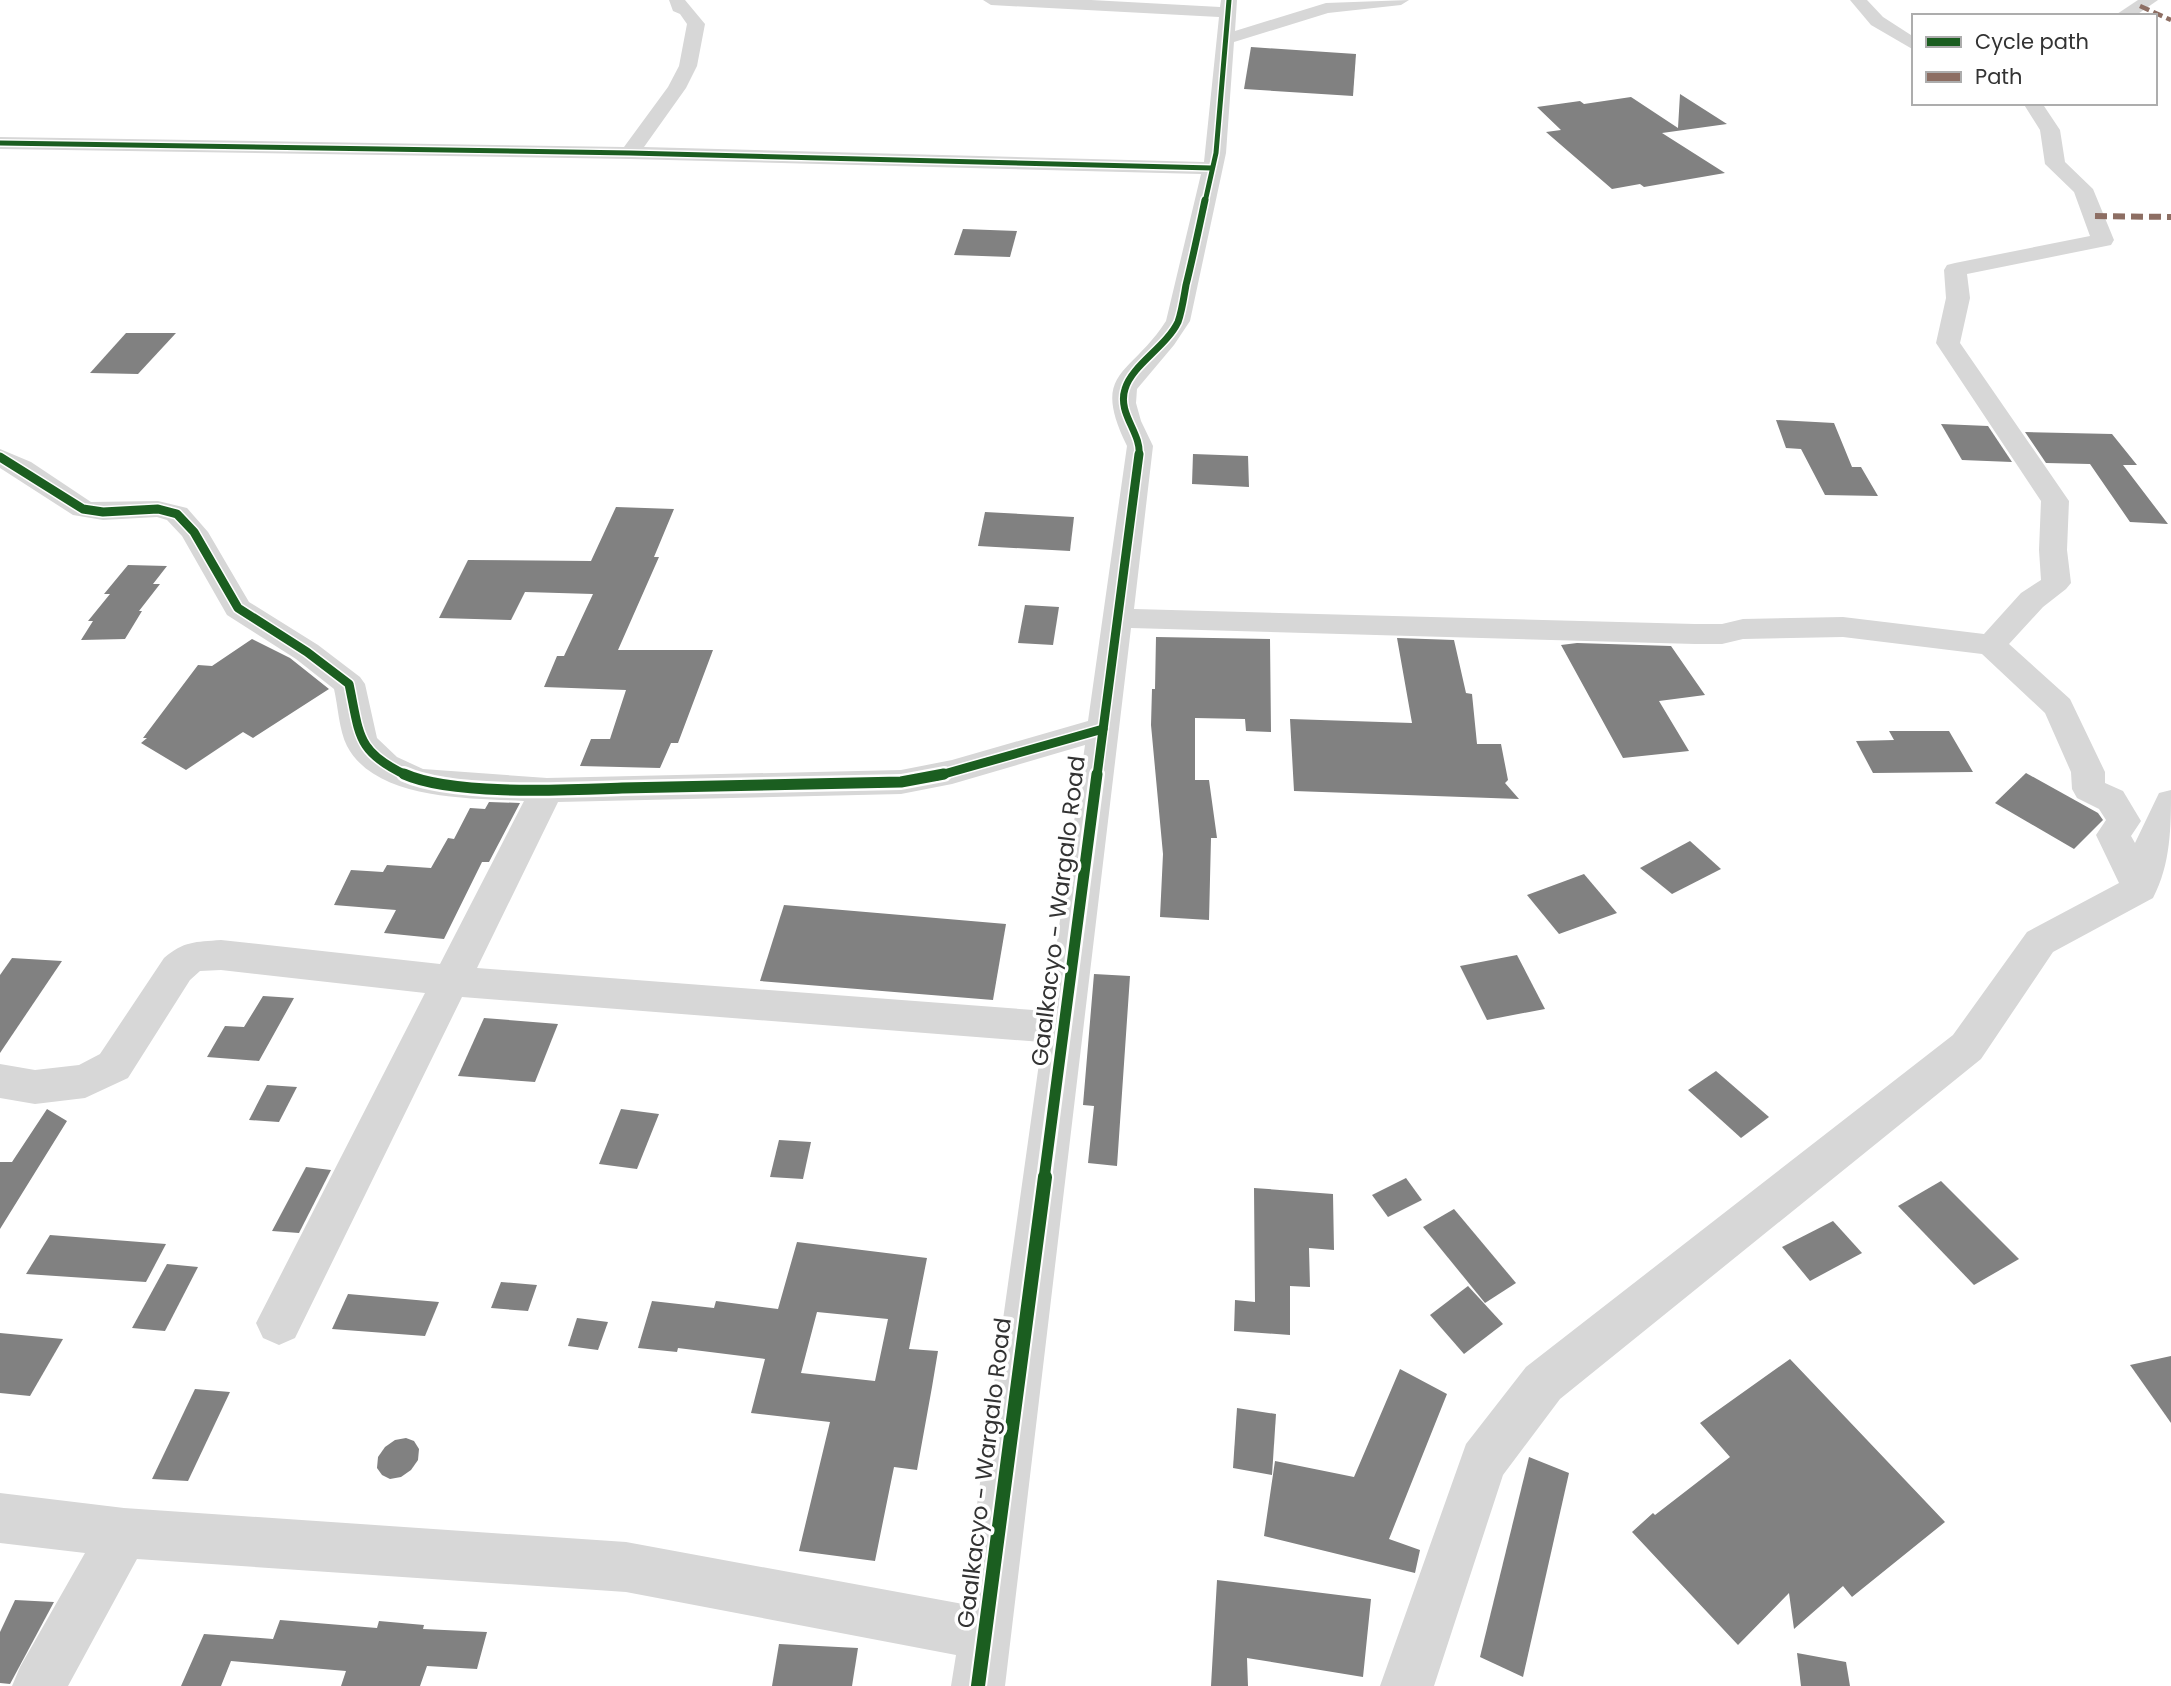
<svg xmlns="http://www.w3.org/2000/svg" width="2171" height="1686" viewBox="0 0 2171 1686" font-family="Poppins,sans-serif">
	<rect width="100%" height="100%" fill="#fff"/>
	<g fill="#818181" fill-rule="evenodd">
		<path d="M 1251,47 L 1356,54 L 1353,96 L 1244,89 Z"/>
		<path d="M 1680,94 L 1727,124 L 1662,133 L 1725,173 L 1644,187 L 1640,184 L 1612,189 L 1546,132 L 1561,130 L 1537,107 L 1580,101 L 1584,104 L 1631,97 L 1678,128 Z"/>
		<path d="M 963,229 L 1017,231 L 1010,257 L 954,255 Z"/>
		<path d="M 126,333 L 176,333 L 138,374 L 90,373 Z"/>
		<path d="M 1776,420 L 1834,423 L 1852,467 L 1861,467 L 1878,496 L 1825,495 L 1801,449 L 1786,448 Z"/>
		<path d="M 1941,424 L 1988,426 L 2012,462 L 1962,460 Z"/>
		<path d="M 2025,432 L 2112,434 L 2137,465 L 2123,465 L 2168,524 L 2130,522 L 2090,464 L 2046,463 Z"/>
		<path d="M 1193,454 L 1248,456 L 1249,487 L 1192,484 Z"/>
		<path d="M 616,507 L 674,509 L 654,557 L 659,557 L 618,650 L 713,650 L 678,743 L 671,743 L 660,768 L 580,766 L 591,739 L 610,739 L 626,690 L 544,687 L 557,656 L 564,656 L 593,594 L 525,592 L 511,620 L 439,618 L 468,560 L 591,561 Z"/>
		<path d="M 985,512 L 1074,517 L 1070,551 L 978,546 Z"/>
		<path d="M 128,565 L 167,566 L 153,584 L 160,584 L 139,611 L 142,611 L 125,639 L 81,640 L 93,621 L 88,621 L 110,594 L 104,594 Z"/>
		<path d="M 1025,605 L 1059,607 L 1053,645 L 1018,643 Z"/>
		<path d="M 1156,637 L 1270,639 L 1271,732 L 1246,731 L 1245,719 L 1195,718 L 1195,780 L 1209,780 L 1217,838 L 1211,838 L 1209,920 L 1160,917 L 1163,854 L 1151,725 L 1152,689 L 1155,689 Z"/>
		<path d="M 1397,638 L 1454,640 L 1466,693 L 1472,694 L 1477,744 L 1501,744 L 1508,780 L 1505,783 L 1519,799 L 1294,791 L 1290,719 L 1412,723 Z"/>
		<path d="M 252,639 L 290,658 L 329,689 L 253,738 L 243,732 L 186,770 L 141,743 L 147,738 L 143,738 L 198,665 L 212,666 Z"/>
		<path d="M 1577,643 L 1671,646 L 1705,695 L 1659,701 L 1689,751 L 1623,758 L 1561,645 Z"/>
		<path d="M 1889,731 L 1949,731 L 1973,772 L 1873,773 L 1856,741 L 1894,740 Z"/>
		<path d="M 2026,773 L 2098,813 L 2103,820 L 2074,849 L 1995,803 Z"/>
		<path d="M 489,802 L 520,803 L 489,862 L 482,862 L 444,939 L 384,933 L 396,910 L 334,905 L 351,870 L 383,872 L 387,865 L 431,868 L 448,838 L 454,839 L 470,808 L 485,809 Z"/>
		<path d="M 1690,841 L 1721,869 L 1672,894 L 1640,868 Z"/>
		<path d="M 1584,874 L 1617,913 L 1559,934 L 1527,895 Z"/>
		<path d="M 784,905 L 1006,924 L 993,1000 L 760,981 Z"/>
		<path d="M 1517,955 L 1545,1009 L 1487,1020 L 1460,966 Z"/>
		<path d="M 12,958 L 62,961 L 0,1053 L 0,975 Z"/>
		<path d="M 1094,974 L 1130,976 L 1117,1166 L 1088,1163 L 1094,1106 L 1083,1105 Z"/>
		<path d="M 263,996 L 294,998 L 259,1061 L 207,1057 L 225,1026 L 244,1027 Z"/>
		<path d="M 484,1018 L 558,1024 L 535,1082 L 458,1076 Z"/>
		<path d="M 1716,1071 L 1769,1117 L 1741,1138 L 1688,1090 Z"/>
		<path d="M 267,1085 L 297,1087 L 279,1122 L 249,1120 Z"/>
		<path d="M 47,1109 L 67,1121 L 0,1229 L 0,1162 L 12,1162 Z"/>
		<path d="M 621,1109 L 659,1114 L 637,1169 L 599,1164 Z"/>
		<path d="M 779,1140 L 811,1142 L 803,1179 L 770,1177 Z"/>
		<path d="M 306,1167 L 331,1170 L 299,1233 L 272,1231 Z"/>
		<path d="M 1406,1178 L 1422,1200 L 1388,1217 L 1372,1195 Z"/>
		<path d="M 1941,1181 L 2019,1259 L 1974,1285 L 1898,1206 Z"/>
		<path d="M 1254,1188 L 1333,1194 L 1334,1250 L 1309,1248 L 1310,1287 L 1290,1286 L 1290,1335 L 1234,1331 L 1235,1300 L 1255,1302 Z"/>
		<path d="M 1454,1209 L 1516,1283 L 1485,1303 L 1423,1227 Z"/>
		<path d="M 1833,1221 L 1862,1253 L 1810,1281 L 1782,1247 Z"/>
		<path d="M 50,1235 L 166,1244 L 146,1282 L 26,1274 Z"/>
		<path d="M 797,1242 L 927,1258 L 909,1349 L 938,1351 L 932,1387 L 917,1470 L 894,1467 L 875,1561 L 799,1551 L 830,1422 L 751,1413 L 765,1359 L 678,1348 L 677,1352 L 638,1348 L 652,1301 L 714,1308 L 716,1301 L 778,1309 ZM 817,1312 L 888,1319 L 875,1381 L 801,1373 Z"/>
		<path d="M 167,1264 L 198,1267 L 165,1331 L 132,1328 Z"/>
		<path d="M 501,1282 L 537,1285 L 528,1311 L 491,1308 Z"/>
		<path d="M 1468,1286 L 1503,1324 L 1464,1354 L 1430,1315 Z"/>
		<path d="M 348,1294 L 439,1302 L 425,1336 L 332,1329 Z"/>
		<path d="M 577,1318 L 608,1322 L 598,1350 L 568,1346 Z"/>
		<path d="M 0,1333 L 63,1339 L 30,1396 L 0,1393 Z"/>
		<path d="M 2171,1356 L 2171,1423 L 2130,1365 Z"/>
		<path d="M 1790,1359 L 1945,1522 L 1852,1597 L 1843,1586 L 1794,1629 L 1789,1593 L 1738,1645 L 1632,1532 L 1653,1513 L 1655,1515 L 1730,1457 L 1700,1423 Z"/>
		<path d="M 1400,1369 L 1447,1394 L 1389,1539 L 1420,1550 L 1415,1573 L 1264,1536 L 1275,1461 L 1354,1477 Z"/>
		<path d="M 195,1389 L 230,1392 L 188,1481 L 152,1479 Z"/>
		<path d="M 1237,1408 L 1276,1414 L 1272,1475 L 1233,1468 Z"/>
		<path d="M 406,1438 L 414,1441 L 419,1449 L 418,1460 L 411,1470 L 401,1477 L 390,1479 L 382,1475 L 377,1468 L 378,1457 L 385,1447 L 395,1440 Z"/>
		<path d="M 1529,1457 L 1569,1473 L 1523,1677 L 1480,1657 Z"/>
		<path d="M 1217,1580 L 1371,1599 L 1363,1677 L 1247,1658 L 1248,1686 L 1211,1686 Z"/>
		<path d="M 15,1600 L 54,1602 L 10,1684 L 0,1683 L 0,1632 Z"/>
		<path d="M 280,1620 L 377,1628 L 379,1621 L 424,1625 L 423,1629 L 487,1632 L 477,1669 L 427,1666 L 420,1686 L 341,1686 L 346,1671 L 231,1661 L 221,1686 L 181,1686 L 204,1634 L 273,1639 Z"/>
		<path d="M 779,1644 L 858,1648 L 852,1686 L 772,1686 Z"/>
		<path d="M 1797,1653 L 1846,1662 L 1850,1686 L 1801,1686 Z"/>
	</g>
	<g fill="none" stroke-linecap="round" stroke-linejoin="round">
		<g fill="#d7d7d7" fill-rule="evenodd">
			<path d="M 669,0 L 685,0 L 705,24 L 697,66 L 686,88 L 644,147 L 1204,162 L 1219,17 L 991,5 L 983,0 L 1091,0 L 1220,7 L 1221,0 L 1237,0 L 1235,31 L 1326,3 L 1409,0 L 1401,5 L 1328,13 L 1234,42 L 1226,153 L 1190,321 L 1174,345 L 1137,389 L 1136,403 L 1141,421 L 1153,446 L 1134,609 L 1695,624 L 1722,624 L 1743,619 L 1843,617 L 1984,634 L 2021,593 L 2041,580 L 2039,550 L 2041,501 L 1936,343 L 1946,298 L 1944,270 L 1947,265 L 1955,263 L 2090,236 L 2074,192 L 2045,164 L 2040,130 L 2023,103 L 2042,103 L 2060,130 L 2065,162 L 2093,189 L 2114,240 L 2111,245 L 1967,274 L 1970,298 L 1960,343 L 2069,501 L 2067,550 L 2071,583 L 2066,589 L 2043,607 L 2009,644 L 2070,699 L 2105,772 L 2105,783 L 2123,791 L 2141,821 L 2131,836 L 2135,843 L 2159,793 L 2171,790 C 2171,826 2171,864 2153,898 L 2053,952 L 1981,1059 L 1560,1399 L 1503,1475 L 1434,1686 L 1380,1686 L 1466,1444 L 1526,1367 L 1953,1035 L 2027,932 L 2119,883 L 2096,835 L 2106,820 L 2099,809 L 2077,798 L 2072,789 L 2071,772 L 2045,713 L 1982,654 L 1843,637 L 1743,639 L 1722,644 L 1695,644 L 1131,628 L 1005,1686 L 951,1686 L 956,1655 L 626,1592 L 137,1559 L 68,1686 L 12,1686 L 20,1667 L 85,1553 L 0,1543 L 0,1493 L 124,1508 L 626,1542 L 963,1604 L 1042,1042 L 462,997 L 295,1338 L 279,1345 L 263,1338 L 256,1323 L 425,993 L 221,970 L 200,971 L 190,980 L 128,1078 L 85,1098 L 35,1104 L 0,1098 L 0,1064 L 35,1070 L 79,1065 L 100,1054 L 164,958 C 184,941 195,942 221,940 L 440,964 L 524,801 C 472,798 376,801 347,746 C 339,730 338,706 334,689 L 296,659 L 227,615 L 182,536 L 167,520 L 157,517 L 103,520 L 73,515 L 0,468 L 0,449 L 31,462 L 91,502 L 158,501 L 187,508 L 208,532 L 249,602 L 318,645 L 360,677 L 365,684 L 377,738 L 397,757 L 423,769 L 547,778 L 901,770 L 952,760 L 1088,721 L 1127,446 C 1090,370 1130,377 1166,321 L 1201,174 L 630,159 L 0,149 L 0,137 L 624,147 L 668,87 L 679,66 L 687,24 L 680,14 L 673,11 ZM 1085,745 L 1047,1011 L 477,968 L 558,802 L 901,794 L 952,784 Z"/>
			<path d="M 1850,0 L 1867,0 L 1883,17 L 1914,37 L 1914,50 L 1871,25 Z"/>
			<path d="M 2138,0 L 2158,0 L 2135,16 L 2114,16 Z"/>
		</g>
		<path stroke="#8d6e63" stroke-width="4.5" stroke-dasharray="10 4.5" stroke-linecap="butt" d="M 2140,6 L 2171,20"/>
		<path stroke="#8d6e63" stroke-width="6" stroke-dasharray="12 6" stroke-linecap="butt" d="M 2095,216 L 2171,217"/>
		<g stroke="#fff" stroke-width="8">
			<g id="cycleway-far4">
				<path d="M 0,143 L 630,153 L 1212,168"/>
				<path d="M 1205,202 L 1216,153 L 1229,0"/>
			</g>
		</g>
		<g stroke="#fff" stroke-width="10">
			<path id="cycleway-far3" d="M 1139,456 C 1142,433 1117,414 1125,389 C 1132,365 1166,347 1178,322 C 1182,311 1184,296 1186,285 C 1193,257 1199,228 1205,200"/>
		</g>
		<g stroke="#fff" stroke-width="12">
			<g id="cycleway-far2">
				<path d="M 0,457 L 83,509 L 103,512 L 158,509 L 177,514 L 194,532 L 238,608 L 307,652 L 349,684 C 360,736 356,752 408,776"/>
				<path d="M 937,776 L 1103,729"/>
				<path d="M 1097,776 L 1139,454"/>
			</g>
		</g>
		<g stroke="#fff" stroke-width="16">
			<g id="cycleway-far1">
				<path d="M 404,774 C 453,796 567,790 622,788 C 715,786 808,784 901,782 L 944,774"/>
				<path d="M 1044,1179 L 1097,774"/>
			</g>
		</g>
		<g stroke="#fff" stroke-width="18">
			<path id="cycleway" d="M 978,1686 L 1045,1177"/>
		</g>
		<use href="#cycleway-far4" stroke="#1b5e20" stroke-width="5"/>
		<use href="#cycleway-far3" stroke="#1b5e20" stroke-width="7"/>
		<use href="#cycleway-far2" stroke="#1b5e20" stroke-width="9"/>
		<use href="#cycleway-far1" stroke="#1b5e20" stroke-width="11"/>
		<use href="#cycleway" stroke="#1b5e20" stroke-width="14"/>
	</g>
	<g text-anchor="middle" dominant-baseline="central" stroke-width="7" stroke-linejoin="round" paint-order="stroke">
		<g font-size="23" fill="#333" stroke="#fff">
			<text transform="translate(1058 911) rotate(-83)">Gaalkacyo - Wargalo Road</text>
			<text transform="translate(984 1473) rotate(-83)">Gaalkacyo - Wargalo Road</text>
		</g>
	</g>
	<rect x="1912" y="14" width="245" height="91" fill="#ffffff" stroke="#adadad" stroke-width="2"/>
	<rect x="1926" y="37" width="35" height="10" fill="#1b5e20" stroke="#adadad" stroke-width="2"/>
	<text x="1975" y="49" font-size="21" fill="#333333">Cycle path</text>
	<rect x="1926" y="72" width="35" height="10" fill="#8d6e63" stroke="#adadad" stroke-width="2"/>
	<text x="1975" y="84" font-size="21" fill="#333333">Path</text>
</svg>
